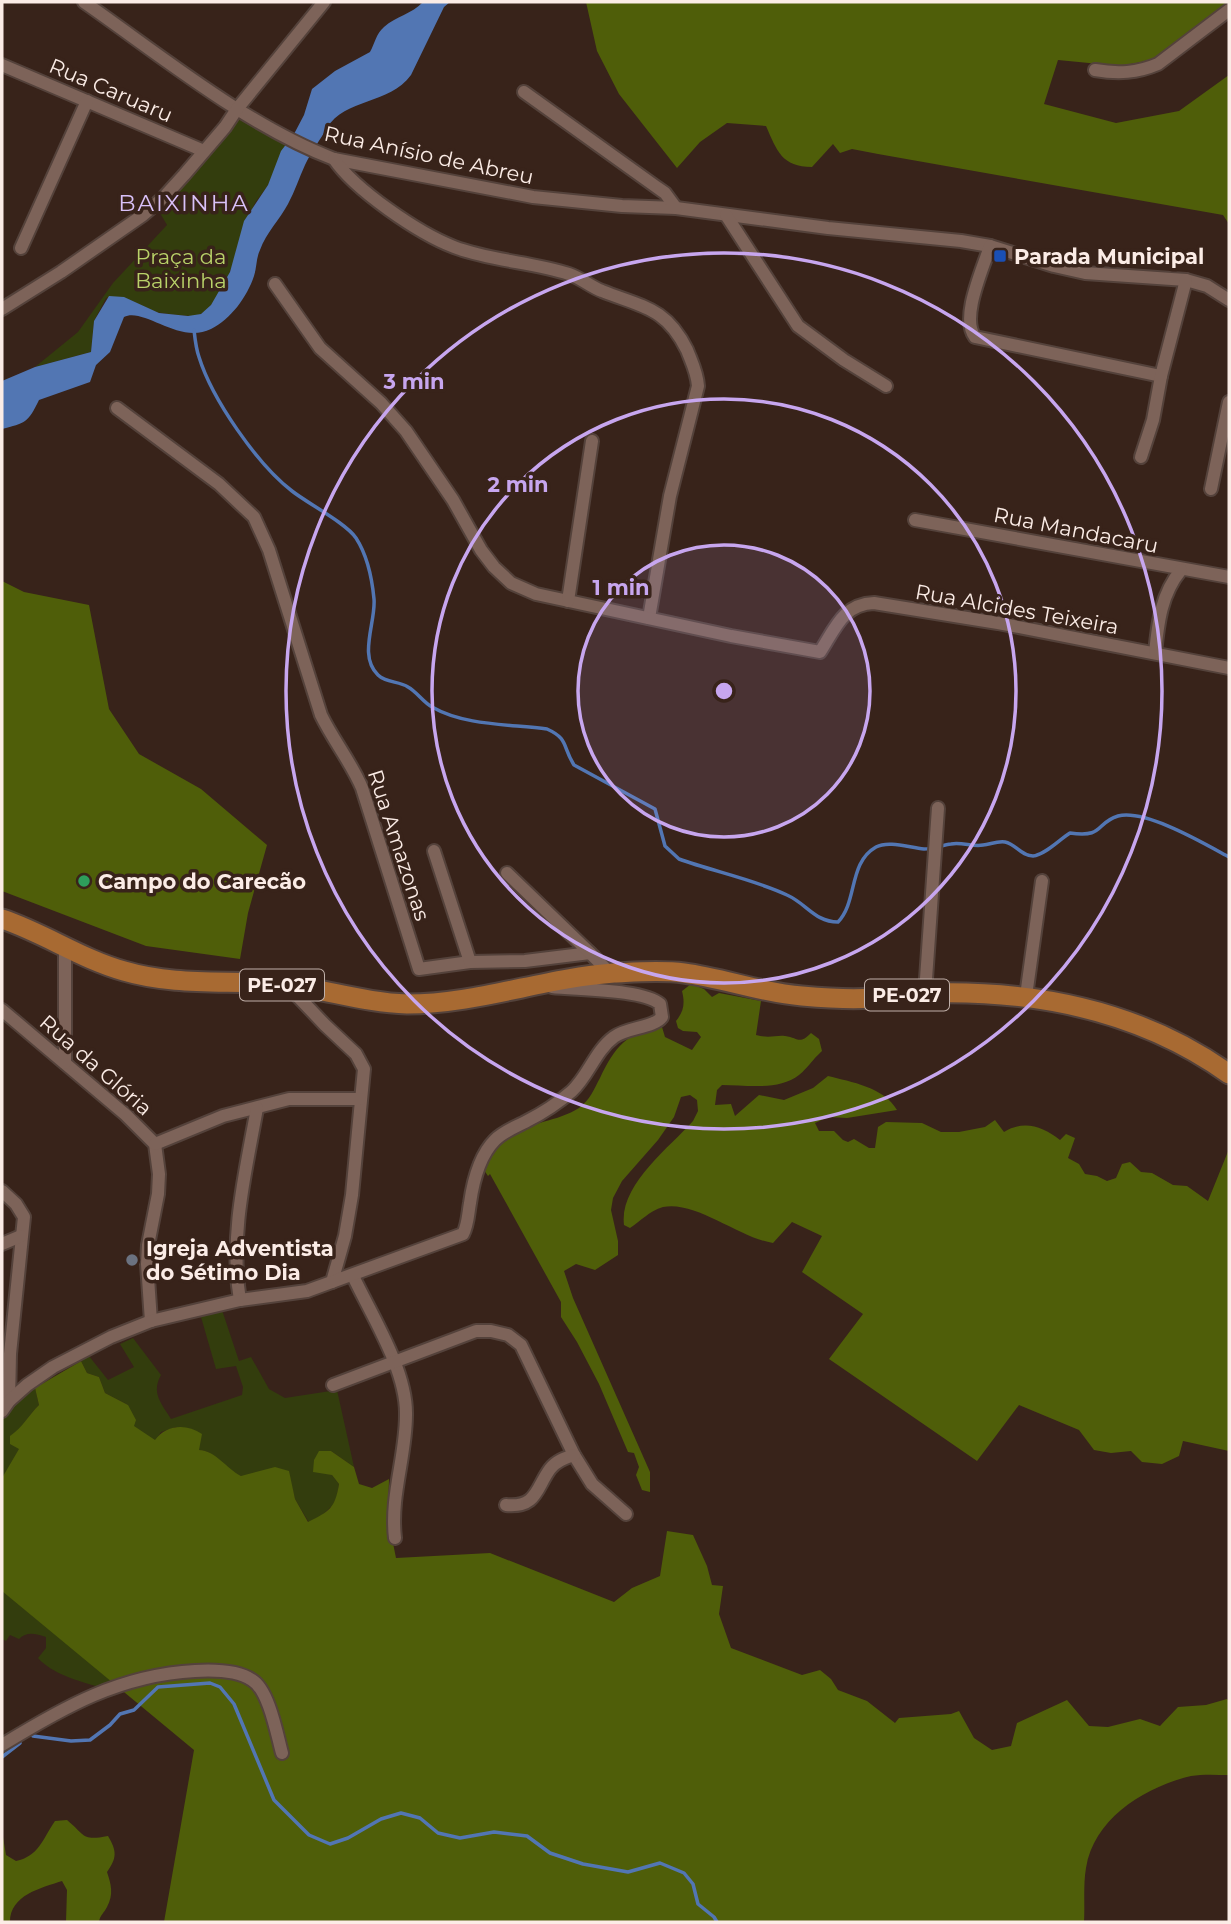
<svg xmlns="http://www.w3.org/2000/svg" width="1231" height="1924" viewBox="0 0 1231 1924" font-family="Montserrat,sans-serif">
	<rect width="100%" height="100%" fill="#38231a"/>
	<g fill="#333d0d">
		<path d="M 240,118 L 287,144 C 280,157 275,170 269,183 C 265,191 258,197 254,205 C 243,230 224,313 194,316 C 190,317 161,313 157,312 C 139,306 126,293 106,298 L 94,321 L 91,352 L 35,367 L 78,332 L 113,283 L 167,225 L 160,213 Z"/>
		<path d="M 222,1310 L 239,1361 L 251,1357 L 269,1389 L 285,1398 L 337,1390 L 354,1467 L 331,1451 L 332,1475 L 339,1484 L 336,1502 L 311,1526 L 295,1499 L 288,1471 C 278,1471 251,1476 242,1476 C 224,1474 219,1451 199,1450 L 176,1427 L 161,1432 L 152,1446 L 119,1677 L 99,1687 C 79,1681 52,1674 38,1658 L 46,1648 L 46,1637 C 36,1634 27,1631 19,1639 L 10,1635 L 6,1641 L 2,1639 L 2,1420 L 16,1403 L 35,1388 L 39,1405 C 28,1416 24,1427 11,1436 L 128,1405 L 105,1393 L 99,1377 L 87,1373 L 81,1361 L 89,1356 L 108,1380 L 134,1367 L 120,1344 L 133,1338 L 161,1375 C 151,1393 161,1403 171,1419 L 242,1395 L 243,1387 L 236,1366 L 216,1369 L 201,1317 Z"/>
	</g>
	<g fill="#4f5e09">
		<path d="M 586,2 L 1229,2 L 1229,5 L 1152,60 L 1120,66 L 1058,60 L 1044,104 L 1116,123 L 1179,111 L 1229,75 L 1229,224 L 1223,215 L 878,154 L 852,149 L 840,153 L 833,144 L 812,167 C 782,167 777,151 766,126 L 727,123 L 700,142 L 677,168 L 619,94 L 597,51 Z"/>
		<path d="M 2,581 L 24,592 L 89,605 L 109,709 L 139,754 L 201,789 L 267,845 L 248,913 L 240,959 L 146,946 L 2,891 Z"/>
		<path d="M 691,984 L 704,989 L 712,997 L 719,993 L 761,1001 L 756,1035 C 770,1039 775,1035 785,1036 C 799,1038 799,1045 811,1033 L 819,1039 L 822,1051 C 815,1057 804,1072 799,1075 C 779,1091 746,1085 722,1085 L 717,1090 L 715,1105 L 731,1104 L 735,1116 L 759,1095 L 784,1100 L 813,1088 L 828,1076 C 851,1082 884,1087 897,1110 L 847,1118 L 828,1117 L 815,1123 L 819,1131 L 834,1131 L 843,1140 L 848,1142 L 854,1139 L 869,1148 L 875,1148 L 878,1127 L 886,1122 L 922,1123 L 941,1132 L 959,1132 L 985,1127 L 995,1120 L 1004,1132 C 1024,1120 1042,1126 1060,1140 L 1066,1134 L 1075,1138 L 1068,1158 L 1079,1164 L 1085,1174 L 1097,1176 L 1107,1181 L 1116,1178 L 1122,1164 L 1130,1162 L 1141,1172 L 1152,1173 L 1173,1185 L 1187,1186 L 1208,1201 L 1229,1149 L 1229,1451 L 1183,1441 L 1179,1456 L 1162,1464 L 1142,1462 L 1131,1451 L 1111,1453 L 1094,1450 L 1079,1430 L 1019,1405 L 977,1461 L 829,1359 L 863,1314 L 802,1272 L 822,1236 L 792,1222 L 773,1243 C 740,1238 695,1200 663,1207 C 649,1211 641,1221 630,1228 L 624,1225 C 619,1185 669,1148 693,1121 L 698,1111 L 697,1100 L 690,1095 L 681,1097 L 674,1117 L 658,1140 L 622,1181 L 613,1198 L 611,1210 L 618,1241 L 618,1255 L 595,1270 L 576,1264 L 564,1271 L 573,1298 L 650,1472 L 650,1492 L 642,1490 L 636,1475 L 639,1467 L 634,1453 L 628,1452 L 599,1384 L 577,1342 L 561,1317 L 561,1302 L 490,1174 L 488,1176 L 482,1167 C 486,1160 490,1150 496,1144 C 516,1123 554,1124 579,1108 C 590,1100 594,1089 600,1078 C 615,1047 627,1031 662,1027 L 665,1037 L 692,1050 L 701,1037 L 697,1032 L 683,1031 L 678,1028 L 676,1021 C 684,1011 685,1003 682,991 Z"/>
		<path d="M 81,1361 L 87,1373 L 99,1377 L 105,1393 L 128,1405 L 136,1420 L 134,1426 L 155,1440 C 166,1425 186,1423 202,1434 L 199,1450 C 216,1451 226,1468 241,1476 L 275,1467 L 289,1471 L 295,1499 L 308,1522 C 330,1511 335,1508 339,1484 L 332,1475 L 313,1472 L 314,1460 L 319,1451 L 331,1451 L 354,1467 L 359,1484 L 372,1488 L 389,1479 L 388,1518 L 396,1558 L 490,1553 L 614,1602 L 632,1588 L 660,1576 L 667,1531 L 693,1535 L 707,1566 L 712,1585 L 723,1586 L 719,1614 L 731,1648 L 802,1675 L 820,1670 L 831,1679 L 838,1690 L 867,1701 L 895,1723 L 899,1718 L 951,1714 L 959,1711 L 974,1738 L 992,1750 L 1011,1746 L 1017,1723 L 1067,1700 L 1089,1726 L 1108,1727 L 1140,1719 L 1160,1726 L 1178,1707 L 1206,1705 L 1227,1699 L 1229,1701 L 1229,1775 C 1217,1775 1203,1774 1191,1776 C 1145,1787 1094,1818 1086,1868 C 1083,1885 1085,1905 1084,1922 L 164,1922 L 194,1750 L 2,1591 L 2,1478 L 19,1449 L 10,1444 L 10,1436 C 23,1427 28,1416 39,1405 L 35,1388 Z"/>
		<path d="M 67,1820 C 86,1836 82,1841 108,1836 C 117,1851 117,1858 107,1872 C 111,1884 114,1894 107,1907 C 104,1913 100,1915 99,1922 L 66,1922 L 67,1890 L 62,1881 C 41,1888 10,1895 10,1922 L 2,1922 L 2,1831 L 6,1855 L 16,1861 C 39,1856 42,1840 55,1821 Z"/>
	</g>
	<path fill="#5276b3" d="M 423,2 L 450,2 L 444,7 L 411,75 C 389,105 345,98 327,128 C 320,140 311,152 305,165 C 299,178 295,191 288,204 C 280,219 266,233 260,250 C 256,258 257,267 254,276 C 247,297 231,319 211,329 C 179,345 144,307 124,317 L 110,352 L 96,365 L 90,382 L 39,400 C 28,423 25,423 2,429 L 2,381 L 35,367 L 91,352 L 94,321 L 109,296 L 124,297 L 159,313 L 188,316 L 201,314 L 211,305 L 230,272 L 244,221 L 268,185 L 281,151 L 294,134 L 304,115 L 312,89 L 335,71 L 370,52 C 375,43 376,34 384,27 C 396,16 412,14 423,2 Z"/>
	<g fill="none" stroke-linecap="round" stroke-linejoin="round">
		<g stroke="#5276b3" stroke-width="3.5">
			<path d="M 194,330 C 195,339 196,349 199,357 C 212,399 257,464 292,491 C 307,503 346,523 356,538 C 367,555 372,578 374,599 C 376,622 358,656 378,675 C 386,683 399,681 408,687 C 417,692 423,702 432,707 C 465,726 510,724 547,729 C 569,739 562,746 574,765 L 655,809 L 665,846 L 679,859 C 712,871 756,880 787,895 C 807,904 815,922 838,922 C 858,901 848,863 876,847 C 889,840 910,848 924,849 C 934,849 942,845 951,844 C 962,842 973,847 983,845 C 991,844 997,841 1005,842 C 1016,844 1021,856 1033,856 C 1045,855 1060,839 1070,833 C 1105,838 1095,823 1118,816 C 1146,809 1205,844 1229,857"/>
			<path d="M 33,1736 L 71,1741 L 90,1740 L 110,1725 L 120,1714 L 134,1710 L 158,1687 L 210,1683 L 220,1687 L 234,1704 L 274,1800 L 309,1835 L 330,1844 L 348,1838 L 381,1819 L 401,1813 L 420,1818 L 438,1833 L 460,1838 L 494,1832 L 527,1836 L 550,1853 L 583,1864 L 628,1872 L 660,1863 L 684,1873 L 693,1884 L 698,1904 L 714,1917 L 717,1922"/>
			<path d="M 2,1757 L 20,1743"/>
		</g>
		<g stroke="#54423b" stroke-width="16">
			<g id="minor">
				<path d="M 84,2 C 160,55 247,126 334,159 L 533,197 L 622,206 L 676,208 L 828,228 L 961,241 L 990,246 L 1054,266 L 1085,273 L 1186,280 L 1207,286 L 1229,300"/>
				<path d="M 2,65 L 204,151"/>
				<path d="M 1095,70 C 1118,74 1137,73 1158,64 L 1229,10"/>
				<path d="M 524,92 L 655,186 L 665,193 L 676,208"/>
				<path d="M 334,159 C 355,190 418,233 454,247 C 491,261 532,262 569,274 C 581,278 591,287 602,291 C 642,307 666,307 687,350 C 692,363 697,372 698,386 L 670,496 L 649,618"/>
				<path d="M 726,215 L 798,326 L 844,360 L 886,386"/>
				<path d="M 990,246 C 983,269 960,318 975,337 L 1161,376"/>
				<path d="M 21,248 L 87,101"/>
				<path d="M 275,284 L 320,348 L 381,403 L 406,431 L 453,500 L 481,550 L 494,567 L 511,583 L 536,594 L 731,636 L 820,652 C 835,629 843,604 874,603 L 998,623 L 1229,668"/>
				<path d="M 2,309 L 61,272 L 143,215 L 164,197 L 184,175 L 225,127 L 237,109 L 324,2"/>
				<path d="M 117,408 L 219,484 L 254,517 L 269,550 L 321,715 C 333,740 351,762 362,788 L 419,969 L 470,962 L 525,961 L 590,953 L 610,973"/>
				<path d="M 1141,457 L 1153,420 L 1161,376 L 1186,280"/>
				<path d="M 1211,489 L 1229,402"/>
				<path d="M 915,520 L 1229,577"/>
				<path d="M 568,601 L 592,441"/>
				<path d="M 1155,653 C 1158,623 1161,594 1181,570"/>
				<path d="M 434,851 L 470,962"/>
				<path d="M 507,873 L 590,953"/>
				<path d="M 287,985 L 325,1025 L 356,1054 L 364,1069 L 352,1195 L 345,1236 L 332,1282"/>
				<path d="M 925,993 L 938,808"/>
				<path d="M 1026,996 L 1042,881"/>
				<path d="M 2,1010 L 126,1115 L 155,1144 L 159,1174 L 158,1194 L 148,1245 L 147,1264 L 151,1321"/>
				<path d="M 65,1063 L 65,948"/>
				<path d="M 155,1144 L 223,1116 L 289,1099 L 360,1099"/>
				<path d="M 2,1191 L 16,1204 L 24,1217 L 10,1354 L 9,1401"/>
				<path d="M 2,1244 L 21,1236"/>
				<path d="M 353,1276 C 372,1316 407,1371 406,1415 C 406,1456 390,1496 395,1538"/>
				<path d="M 240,1300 C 229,1236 246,1170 257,1108"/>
				<path d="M 333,1385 L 476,1331 L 491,1331 L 508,1335 L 521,1345 L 574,1455 L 592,1484 L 626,1514"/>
				<path d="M 2,1411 L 9,1401 L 27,1385 L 53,1367 L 111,1337 L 151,1321 L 240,1300 L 307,1291 L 463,1234 C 468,1225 468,1214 470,1203 C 473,1182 480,1155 495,1140 C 504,1131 516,1127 527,1121 C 543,1113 558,1103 572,1091 C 589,1075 595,1051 614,1037 C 627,1027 654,1028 662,1017 L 660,1004 C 643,989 577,990 552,987"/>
				<path d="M 506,1505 C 537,1508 536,1488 550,1469 C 556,1461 565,1458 574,1455"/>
				<path d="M 2,1745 C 64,1707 120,1675 195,1671 C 212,1670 237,1670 252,1680 C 269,1690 277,1735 282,1753"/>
			</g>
		</g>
		<g stroke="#54423b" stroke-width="23">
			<path id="primary" d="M 2,919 C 44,933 81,959 124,971 C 178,987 233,979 288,985 C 328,990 367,1003 407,1004 C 477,1004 544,978 614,973 C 637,972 661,970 684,973 C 723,978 762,993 802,996 C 825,998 849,1000 872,998 C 891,997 910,994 929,993 C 1035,990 1141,1011 1229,1074"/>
		</g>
		<use href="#minor" stroke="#7d6359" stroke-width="12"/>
		<use href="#primary" stroke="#a86a32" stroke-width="19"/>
	</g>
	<circle cx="724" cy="691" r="146" fill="#c7a6ef" fill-opacity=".12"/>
	<g fill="none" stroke="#c7a6ef" stroke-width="3.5">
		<circle cx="724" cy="691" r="146"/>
		<circle cx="724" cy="691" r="292"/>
		<circle cx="724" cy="691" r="438"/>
	</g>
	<rect fill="#1a4fb4" stroke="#38231a" stroke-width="2.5" x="993" y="249" width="14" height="14" rx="3.5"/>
	<circle fill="#2e9e5b" stroke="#38231a" stroke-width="2.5" cx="84" cy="881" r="7"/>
	<circle fill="#6b7280" stroke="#38231a" stroke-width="2.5" cx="132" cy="1260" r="7"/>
	<g text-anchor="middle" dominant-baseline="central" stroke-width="7" stroke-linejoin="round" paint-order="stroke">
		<g fill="#38231a" stroke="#c0b0a9" stroke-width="2">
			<rect x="240" y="969.5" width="84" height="31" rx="5"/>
			<rect x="865" y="979.5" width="84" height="31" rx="5"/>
		</g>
		<g font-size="19" font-weight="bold" fill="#fbece6">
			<text x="282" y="985">PE-027</text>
			<text x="907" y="995">PE-027</text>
		</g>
		<g font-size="21" fill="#fbece6" stroke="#38231a">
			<text transform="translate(111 90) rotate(23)">Rua Caruaru</text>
			<text transform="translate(429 155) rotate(12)">Rua Anísio de Abreu</text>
			<text transform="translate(1076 530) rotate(11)">Rua Mandacaru</text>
			<text transform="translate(1017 609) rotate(10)">Rua Alcides Teixeira</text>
			<text transform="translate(399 845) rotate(72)">Rua Amazonas</text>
			<text transform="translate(96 1065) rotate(41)">Rua da Glória</text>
		</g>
		<g font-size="21" fill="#b9d269" stroke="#38231a">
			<text x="181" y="256">Praça da<tspan x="181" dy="24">Baixinha</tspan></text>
		</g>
		<g font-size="21" font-weight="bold" fill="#fbece6" stroke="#38231a" text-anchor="start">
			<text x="1014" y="256">Parada Municipal</text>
			<text x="98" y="881">Campo do Carecão</text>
			<text x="146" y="1248">Igreja Adventista<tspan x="146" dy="24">do Sétimo Dia</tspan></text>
		</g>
		<g font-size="23" letter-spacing="2" fill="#d9c1f8" stroke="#38231a">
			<text x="184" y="203">BAIXINHA</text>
		</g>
	</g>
	<circle cx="724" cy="691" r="10" fill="#c7a6ef" stroke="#38231a" stroke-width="3.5"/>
	<g font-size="21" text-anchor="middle" font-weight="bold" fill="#c7a6ef" stroke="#38231a" stroke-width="7" stroke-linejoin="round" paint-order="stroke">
		<text x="414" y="389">3 min</text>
		<text x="518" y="492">2 min</text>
		<text x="621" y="595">1 min</text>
	</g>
	<rect width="1231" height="1924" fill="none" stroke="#fbece6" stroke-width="7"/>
</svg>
